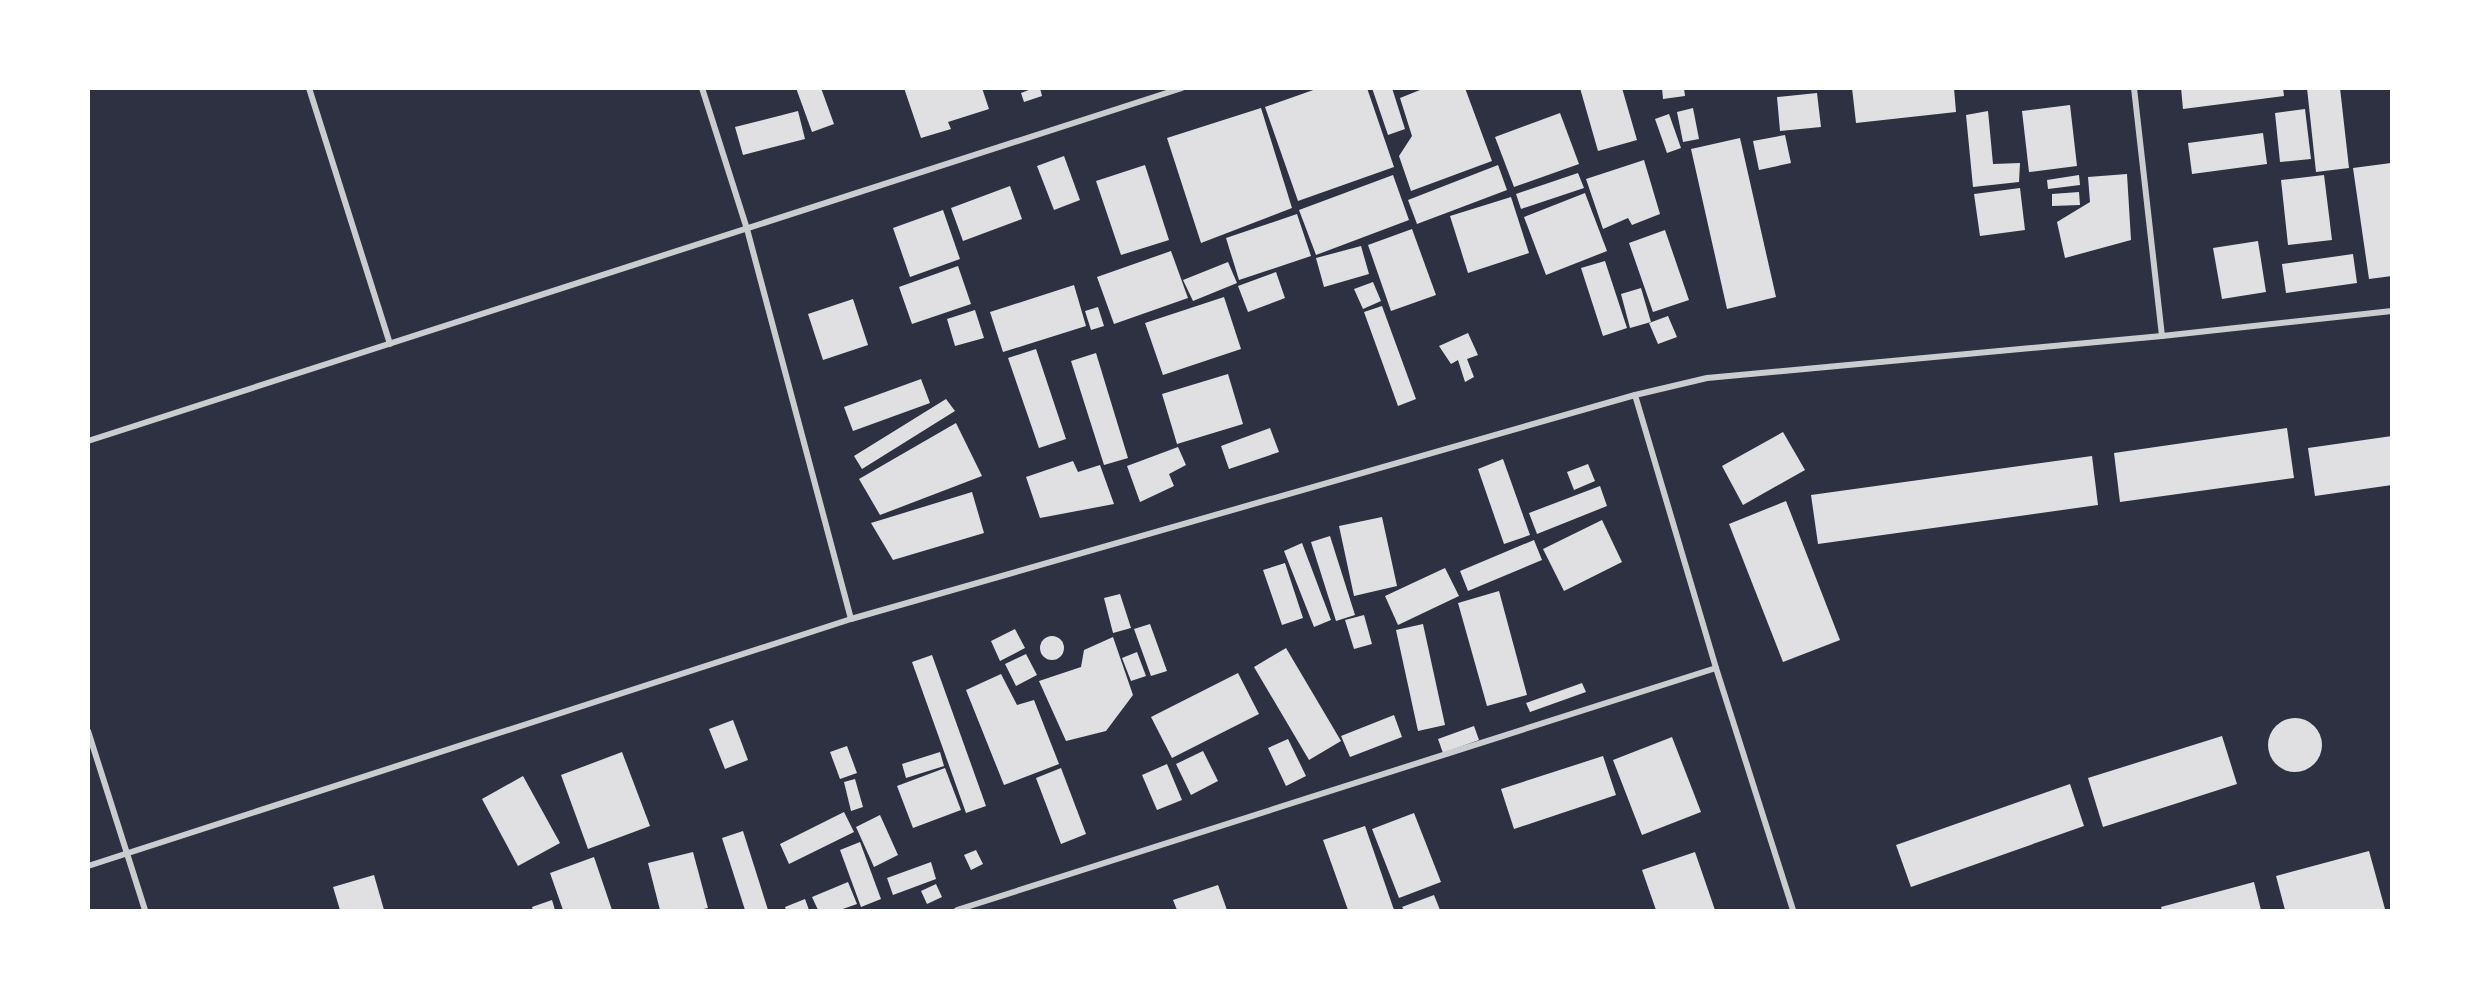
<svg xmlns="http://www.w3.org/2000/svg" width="2480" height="999" viewBox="0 0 2480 999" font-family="'IBM Plex Sans',sans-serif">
	<rect width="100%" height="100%" fill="#2d3142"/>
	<g fill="#e0e0e3">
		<path d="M 796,88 L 821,88 L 834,124 L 812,132 Z"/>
		<path d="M 904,88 L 982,88 L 989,109 L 948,122 L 951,129 L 921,138 Z"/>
		<path d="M 1034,88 L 1040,88 L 1042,96 L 1024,102 L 1021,93 Z"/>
		<path d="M 1319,88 L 1367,88 L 1394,167 L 1298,201 L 1265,107 Z"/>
		<path d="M 1372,88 L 1392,88 L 1405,129 L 1388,135 Z"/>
		<path d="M 1425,88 L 1465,88 L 1492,161 L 1411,191 L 1399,156 L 1412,136 L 1400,98 Z"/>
		<path d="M 1580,88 L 1622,88 L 1637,140 L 1598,151 Z"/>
		<path d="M 1662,88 L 1684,88 L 1685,96 L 1663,99 Z"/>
		<path d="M 1852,88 L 1954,88 L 1956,112 L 1856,123 Z"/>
		<path d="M 2181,88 L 2283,88 L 2284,96 L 2183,109 Z"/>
		<path d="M 2307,88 L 2340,88 L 2349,168 L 2316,172 Z"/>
		<path d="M 1817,93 L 1821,127 L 1780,131 L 1777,97 Z"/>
		<path d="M 2070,105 L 2077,166 L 2029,172 L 2022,111 Z"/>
		<path d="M 1261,108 L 1292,208 L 1201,243 L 1167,138 Z"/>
		<path d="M 1693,108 L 1699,139 L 1683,142 L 1677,112 Z"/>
		<path d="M 2305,109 L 2311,159 L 2280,162 L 2275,113 Z"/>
		<path d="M 798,111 L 805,139 L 743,155 L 735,127 Z"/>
		<path d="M 1988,111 L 1993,164 L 2020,163 L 2019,182 L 1973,187 L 1966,115 Z"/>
		<path d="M 1560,113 L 1579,164 L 1514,187 L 1495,137 Z"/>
		<path d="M 1669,114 L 1681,148 L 1667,153 L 1655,119 Z"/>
		<path d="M 2263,133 L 2267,164 L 2192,174 L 2188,143 Z"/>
		<path d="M 1785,135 L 1791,163 L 1759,170 L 1753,141 Z"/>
		<path d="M 1740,138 L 1776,297 L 1727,309 L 1691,149 Z"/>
		<path d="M 1064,156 L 1080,200 L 1054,210 L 1037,166 Z"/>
		<path d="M 1644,160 L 1660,214 L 1632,225 L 1628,218 L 1603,229 L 1586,179 Z"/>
		<path d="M 2391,163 L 2392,276 L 2369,279 L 2353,168 Z"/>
		<path d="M 1145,165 L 1169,240 L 1121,255 L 1096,181 Z"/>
		<path d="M 1498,165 L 1507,190 L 1417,224 L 1408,200 Z"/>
		<path d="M 1578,173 L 1584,188 L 1521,209 L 1516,194 Z"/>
		<path d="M 2127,174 L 2131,240 L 2065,258 L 2057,222 L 2090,202 L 2088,177 Z"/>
		<path d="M 1393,175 L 1409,220 L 1316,255 L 1299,210 Z"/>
		<path d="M 2079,175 L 2080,185 L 2048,189 L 2047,180 Z"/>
		<path d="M 2324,175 L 2332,240 L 2288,245 L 2281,180 Z"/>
		<path d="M 1010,186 L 1022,219 L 963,241 L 951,208 Z"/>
		<path d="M 2020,188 L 2025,230 L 1980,236 L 1974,194 Z"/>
		<path d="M 2079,192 L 2080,205 L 2052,206 L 2052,194 Z"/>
		<path d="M 1585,193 L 1607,251 L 1546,275 L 1524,217 Z"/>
		<path d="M 1511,197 L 1529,253 L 1468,273 L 1450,216 Z"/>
		<path d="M 943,210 L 960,259 L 910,277 L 893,228 Z"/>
		<path d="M 1297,214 L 1311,256 L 1239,280 L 1226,238 Z"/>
		<path d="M 1412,229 L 1436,295 L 1391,311 L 1368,245 Z"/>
		<path d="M 1665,230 L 1689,300 L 1653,312 L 1629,243 Z"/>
		<path d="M 2258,241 L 2266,292 L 2222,299 L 2213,248 Z"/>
		<path d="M 1361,246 L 1369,274 L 1324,287 L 1316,258 Z"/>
		<path d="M 1171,251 L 1188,298 L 1114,324 L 1097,277 Z"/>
		<path d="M 2353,254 L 2357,283 L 2286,293 L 2282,264 Z"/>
		<path d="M 1605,261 L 1627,328 L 1603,336 L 1581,268 Z"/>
		<path d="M 1228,262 L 1237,283 L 1193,301 L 1183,280 Z"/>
		<path d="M 958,266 L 971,304 L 912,324 L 899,287 Z"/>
		<path d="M 1276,272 L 1285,298 L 1248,312 L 1238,286 Z"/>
		<path d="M 1373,282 L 1381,301 L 1363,309 L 1354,289 Z"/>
		<path d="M 1074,285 L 1086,326 L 1003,352 L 990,312 Z"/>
		<path d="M 1641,288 L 1651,322 L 1630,328 L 1621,294 Z"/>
		<path d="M 1224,297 L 1241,349 L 1163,375 L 1145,323 Z"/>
		<path d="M 853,299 L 868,345 L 823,360 L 808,314 Z"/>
		<path d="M 1382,306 L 1416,399 L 1398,406 L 1364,312 Z"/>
		<path d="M 1098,307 L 1104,326 L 1091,330 L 1085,311 Z"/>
		<path d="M 975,310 L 984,338 L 955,346 L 947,319 Z"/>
		<path d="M 1668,316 L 1677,337 L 1658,344 L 1649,323 Z"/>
		<path d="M 1468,333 L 1478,355 L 1467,359 L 1474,377 L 1465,382 L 1458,360 L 1451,364 L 1439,346 Z"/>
		<path d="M 1036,349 L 1066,439 L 1039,448 L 1008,358 Z"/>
		<path d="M 1096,353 L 1128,458 L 1104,465 L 1071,361 Z"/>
		<path d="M 1228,374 L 1243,424 L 1177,444 L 1162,394 Z"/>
		<path d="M 921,379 L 930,403 L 853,431 L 844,407 Z"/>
		<path d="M 946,399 L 955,411 L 862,469 L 854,456 Z"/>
		<path d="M 956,423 L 982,476 L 880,515 L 859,479 Z"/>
		<path d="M 1270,428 L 1279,452 L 1229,469 L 1221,446 Z"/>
		<path d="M 2287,428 L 2294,478 L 2120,502 L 2114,453 Z"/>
		<path d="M 1783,432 L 1805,470 L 1743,505 L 1722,466 Z"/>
		<path d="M 2392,436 L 2392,485 L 2315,496 L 2308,448 Z"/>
		<path d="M 1178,447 L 1186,465 L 1169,474 L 1174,486 L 1140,502 L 1127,466 Z"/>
		<path d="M 2092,456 L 2098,505 L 1818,544 L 1811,495 Z"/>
		<path d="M 1503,459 L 1530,535 L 1504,544 L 1478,469 Z"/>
		<path d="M 1073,461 L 1078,472 L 1100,465 L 1114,504 L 1040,518 L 1026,477 Z"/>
		<path d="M 1588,464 L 1595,481 L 1574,490 L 1567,472 Z"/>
		<path d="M 1600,486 L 1607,506 L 1537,534 L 1529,513 Z"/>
		<path d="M 972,492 L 984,533 L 893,560 L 871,523 Z"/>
		<path d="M 1786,501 L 1840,640 L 1783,662 L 1729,524 Z"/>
		<path d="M 1382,517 L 1397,586 L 1354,596 L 1339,526 Z"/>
		<path d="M 1602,520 L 1622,562 L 1564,591 L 1543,549 Z"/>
		<path d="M 1330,536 L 1355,615 L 1336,621 L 1311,542 Z"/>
		<path d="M 1534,540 L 1542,560 L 1468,591 L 1460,571 Z"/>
		<path d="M 1302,543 L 1331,620 L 1314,627 L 1284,551 Z"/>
		<path d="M 1285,563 L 1303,618 L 1282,625 L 1263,570 Z"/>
		<path d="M 1445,568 L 1459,596 L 1398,625 L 1385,596 Z"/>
		<path d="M 1499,591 L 1527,695 L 1487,706 L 1458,603 Z"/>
		<path d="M 1120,594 L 1131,628 L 1113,633 L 1104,598 Z"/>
		<path d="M 1364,615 L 1372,644 L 1354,649 L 1345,620 Z"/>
		<path d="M 1150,624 L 1167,671 L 1151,676 L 1134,629 Z"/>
		<path d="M 1423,624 L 1445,725 L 1418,731 L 1396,630 Z"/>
		<path d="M 1015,629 L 1025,648 L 1000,661 L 991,641 Z"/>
		<circle cx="1052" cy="648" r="12"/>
		<path d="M 1113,637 L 1133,695 L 1106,731 L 1066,741 L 1039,681 L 1081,667 L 1084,650 Z"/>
		<path d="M 1286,648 L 1341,741 L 1309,760 L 1254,667 Z"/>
		<path d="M 1137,652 L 1146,676 L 1131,681 L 1122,658 Z"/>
		<path d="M 1026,654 L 1037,675 L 1016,686 L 1005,664 Z"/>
		<path d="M 932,655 L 986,806 L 966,813 L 912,662 Z"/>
		<path d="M 1238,673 L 1259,714 L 1172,758 L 1151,717 Z"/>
		<path d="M 1001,674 L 1017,705 L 1034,700 L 1059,764 L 1004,785 L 966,690 Z"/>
		<path d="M 1582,683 L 1586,692 L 1530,712 L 1526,703 Z"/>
		<path d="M 1394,715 L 1402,737 L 1350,757 L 1341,736 Z"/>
		<circle cx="2295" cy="745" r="27"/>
		<path d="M 733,720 L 748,760 L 725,769 L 709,729 Z"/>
		<path d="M 1474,726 L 1479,740 L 1443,753 L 1438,739 Z"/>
		<path d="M 2222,736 L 2237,784 L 2103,827 L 2088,778 Z"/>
		<path d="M 1672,737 L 1701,812 L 1642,835 L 1613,760 Z"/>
		<path d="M 1288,739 L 1306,776 L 1286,786 L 1268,748 Z"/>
		<path d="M 847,746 L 857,773 L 840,779 L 830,752 Z"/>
		<path d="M 1203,751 L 1218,781 L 1191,795 L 1176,764 Z"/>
		<path d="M 622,752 L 650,826 L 588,849 L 561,775 Z"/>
		<path d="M 940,752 L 944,766 L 906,778 L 902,764 Z"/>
		<path d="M 1603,756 L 1616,795 L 1514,829 L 1501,789 Z"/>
		<path d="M 1167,764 L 1182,800 L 1157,810 L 1142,775 Z"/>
		<path d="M 945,768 L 961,810 L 913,828 L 897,786 Z"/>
		<path d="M 1061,768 L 1086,834 L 1061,844 L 1036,778 Z"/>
		<path d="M 523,776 L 560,843 L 518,866 L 482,799 Z"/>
		<path d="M 855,779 L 863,807 L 851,811 L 844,782 Z"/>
		<path d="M 2070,784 L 2084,826 L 1911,887 L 1896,845 Z"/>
		<path d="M 844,812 L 854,832 L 789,864 L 780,844 Z"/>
		<path d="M 1414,813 L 1441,882 L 1399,898 L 1372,829 Z"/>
		<path d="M 880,815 L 898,855 L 874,867 L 856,827 Z"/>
		<path d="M 1365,826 L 1394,910 L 1348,910 L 1323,840 Z"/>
		<path d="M 743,831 L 768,910 L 745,910 L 722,838 Z"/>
		<path d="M 860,842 L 881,899 L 861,907 L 840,850 Z"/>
		<path d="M 976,850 L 983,864 L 971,870 L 964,855 Z"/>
		<path d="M 2369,851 L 2385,909 L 2285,910 L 2276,876 Z"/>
		<path d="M 693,852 L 708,908 L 699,910 L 660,910 L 648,863 Z"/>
		<path d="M 1695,852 L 1715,910 L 1656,910 L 1642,870 Z"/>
		<path d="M 594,857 L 612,910 L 563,910 L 550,873 Z"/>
		<path d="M 931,862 L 936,879 L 893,895 L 887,878 Z"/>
		<path d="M 374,875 L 384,910 L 340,910 L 333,887 Z"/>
		<path d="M 848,882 L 857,904 L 840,910 L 818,910 L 812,897 Z"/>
		<path d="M 2254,882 L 2261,910 L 2162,910 L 2161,907 Z"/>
		<path d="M 936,884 L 942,897 L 927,904 L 921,891 Z"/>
		<path d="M 1218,885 L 1227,910 L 1177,910 L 1173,900 Z"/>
		<path d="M 1434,895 L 1440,910 L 1404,910 L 1402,907 Z"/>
		<path d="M 805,899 L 809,910 L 786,910 L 785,907 Z"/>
		<path d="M 552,900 L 555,910 L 533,910 L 532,907 Z"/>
	</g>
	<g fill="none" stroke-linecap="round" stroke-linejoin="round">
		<g stroke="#caccd0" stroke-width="6">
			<path d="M 309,88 L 390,344"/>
			<path d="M 702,88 L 747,229 L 851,619"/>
			<path d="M 2134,88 L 2162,336"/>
			<path d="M 1635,395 L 1716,668 L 1793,910"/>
			<path d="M 88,441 L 1182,88"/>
			<path d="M 88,731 L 145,910"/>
			<path d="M 88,866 L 851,619 L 1635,395 L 1707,378 L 2162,336 L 2392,311"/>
			<path d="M 957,910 L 1716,668"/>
		</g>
	</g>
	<rect width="2480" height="999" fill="none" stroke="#ffffff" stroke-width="180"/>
</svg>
